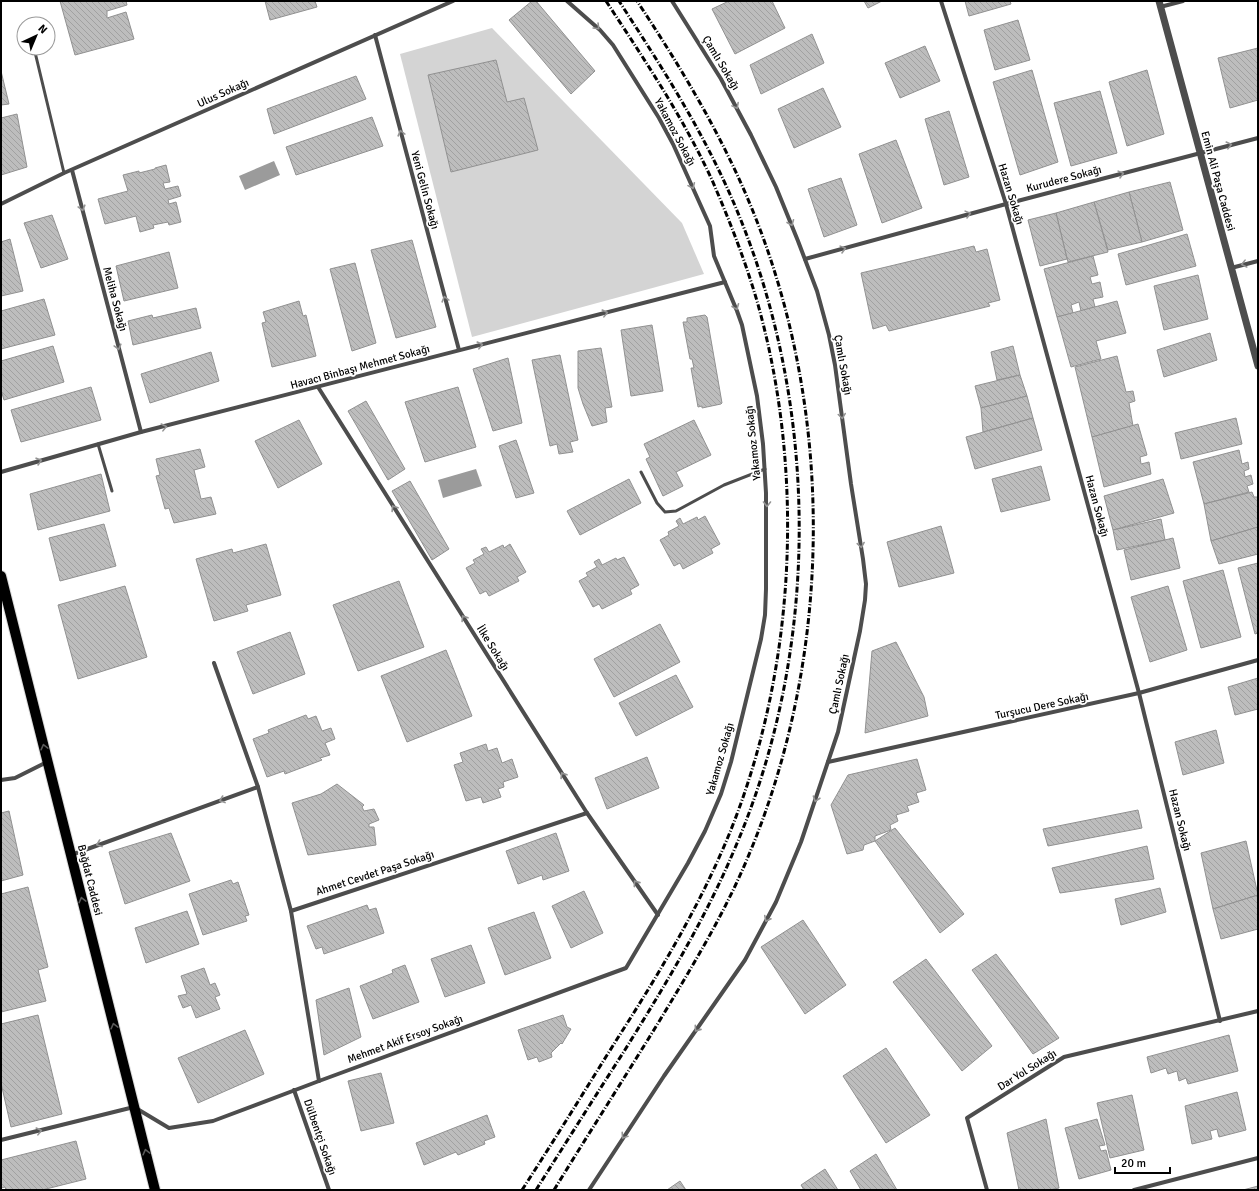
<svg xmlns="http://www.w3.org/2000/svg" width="1259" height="1191" viewBox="0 0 1259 1191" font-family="Signika,sans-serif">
	<defs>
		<pattern id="building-back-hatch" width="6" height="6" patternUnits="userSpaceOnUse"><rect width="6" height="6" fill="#bdbdbd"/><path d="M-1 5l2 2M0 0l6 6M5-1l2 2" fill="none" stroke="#a1a1a1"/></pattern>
	</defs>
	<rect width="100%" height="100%" fill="#fff"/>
	<path fill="#d4d4d4" d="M 492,28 L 682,223 L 704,274 L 472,337 L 400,54 Z"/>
	<g fill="#9b9b9b">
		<path d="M 274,161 L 280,175 L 245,190 L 239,176 Z"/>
		<path d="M 476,469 L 482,486 L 443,498 L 438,480 Z"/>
	</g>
	<g fill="url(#building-back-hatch)" stroke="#919191">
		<path d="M 60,1 L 126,1 L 127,5 L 107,11 L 107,18 L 126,12 L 134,39 L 75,55 Z"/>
		<path d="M 265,1 L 315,1 L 317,7 L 270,20 Z"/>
		<path d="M 532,1 L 536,1 L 595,71 L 571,94 L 509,20 Z"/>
		<path d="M 729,1 L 772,1 L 785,28 L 735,54 L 712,9 Z"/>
		<path d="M 864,1 L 882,1 L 868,8 Z"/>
		<path d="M 965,1 L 1010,1 L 1011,4 L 969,16 Z"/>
		<path d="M 1018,20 L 1030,60 L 995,70 L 984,30 Z"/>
		<path d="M 812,34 L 824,63 L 761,94 L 750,65 Z"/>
		<path d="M 925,46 L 940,81 L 900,98 L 885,63 Z"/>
		<path d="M 1258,48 L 1258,100 L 1230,108 L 1218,58 Z"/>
		<path d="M 496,60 L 507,102 L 524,98 L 538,150 L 451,172 L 428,75 Z"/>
		<path d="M 1032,70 L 1058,162 L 1020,175 L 993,82 Z"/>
		<path d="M 1147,70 L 1164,134 L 1127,146 L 1109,82 Z"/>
		<path d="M 1,71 L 9,104 L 1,105 Z"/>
		<path d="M 356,76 L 366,99 L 274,134 L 267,109 Z"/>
		<path d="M 823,88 L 841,127 L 794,148 L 778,109 Z"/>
		<path d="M 1100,91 L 1117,153 L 1071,166 L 1054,103 Z"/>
		<path d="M 949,111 L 969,177 L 944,185 L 925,119 Z"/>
		<path d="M 17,114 L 27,167 L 1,175 L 1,118 Z"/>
		<path d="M 372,117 L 383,146 L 296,175 L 286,147 Z"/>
		<path d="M 896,140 L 922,208 L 882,223 L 859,154 Z"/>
		<path d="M 166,165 L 170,182 L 163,183 L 165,189 L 178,186 L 181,196 L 168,200 L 169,204 L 176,202 L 181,222 L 169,225 L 168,222 L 153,225 L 154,228 L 140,232 L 136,216 L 105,224 L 98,199 L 128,191 L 123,175 L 139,171 L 139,173 L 155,169 L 155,168 Z"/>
		<path d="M 841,178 L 857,225 L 824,237 L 808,189 Z"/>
		<path d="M 1170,182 L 1183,230 L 1142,242 L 1129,192 Z"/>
		<path d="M 1129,192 L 1142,242 L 1108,250 L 1094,202 Z"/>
		<path d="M 1094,202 L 1108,252 L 1068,262 L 1056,213 Z"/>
		<path d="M 1056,213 L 1067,259 L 1040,266 L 1028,220 Z"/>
		<path d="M 52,215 L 68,259 L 41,268 L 24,223 Z"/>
		<path d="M 1187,234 L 1196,266 L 1126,285 L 1118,254 Z"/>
		<path d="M 10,239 L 23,291 L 1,296 L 1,242 Z"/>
		<path d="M 412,240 L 436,327 L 396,338 L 371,250 Z"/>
		<path d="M 974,246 L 976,252 L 987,249 L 1000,300 L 988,303 L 990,306 L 889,331 L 886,325 L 873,329 L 861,273 Z"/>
		<path d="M 169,252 L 178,288 L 124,301 L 116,266 Z"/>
		<path d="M 1093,256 L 1098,275 L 1090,277 L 1092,284 L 1100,282 L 1103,297 L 1093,299 L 1095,307 L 1081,311 L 1079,302 L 1071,305 L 1073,313 L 1057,317 L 1044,269 Z"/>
		<path d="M 355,263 L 376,343 L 352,351 L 330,269 Z"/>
		<path d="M 1198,275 L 1208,319 L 1164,330 L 1154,286 Z"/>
		<path d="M 44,299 L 55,335 L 1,349 L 1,311 Z"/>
		<path d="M 299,301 L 303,316 L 306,315 L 316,356 L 272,367 L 262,323 L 266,322 L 263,312 Z"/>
		<path d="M 1117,301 L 1126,333 L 1096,341 L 1101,359 L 1071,367 L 1057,317 Z"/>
		<path d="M 196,308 L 201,328 L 133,345 L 128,321 L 152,315 L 153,318 Z"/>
		<path d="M 705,315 L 707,317 L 722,403 L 721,404 L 702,408 L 702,406 L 698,407 L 691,368 L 694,368 L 692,359 L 690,359 L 683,322 L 687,322 L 687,318 Z"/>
		<path d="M 652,325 L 663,391 L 631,396 L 621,330 Z"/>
		<path d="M 1210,333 L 1217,360 L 1164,377 L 1157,350 Z"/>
		<path d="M 53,346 L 64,382 L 4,400 L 1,390 L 1,361 Z"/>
		<path d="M 1013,346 L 1020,375 L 997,380 L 991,352 Z"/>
		<path d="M 601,348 L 612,407 L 605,408 L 607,422 L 592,426 L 583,404 L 578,388 L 578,351 Z"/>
		<path d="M 211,352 L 219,381 L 150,403 L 141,374 Z"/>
		<path d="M 560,355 L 578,440 L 570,442 L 573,452 L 559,454 L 557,444 L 550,446 L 532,360 Z"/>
		<path d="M 1117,356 L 1126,392 L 1133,391 L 1135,401 L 1129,403 L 1133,426 L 1092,437 L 1075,367 Z"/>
		<path d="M 508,358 L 522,423 L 493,431 L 473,369 Z"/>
		<path d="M 1020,375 L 1027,396 L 981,408 L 975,386 Z"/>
		<path d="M 91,387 L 101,420 L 21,442 L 11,410 Z"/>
		<path d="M 458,387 L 476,447 L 425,462 L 405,402 Z"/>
		<path d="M 1027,396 L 1033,418 L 983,432 L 981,408 Z"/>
		<path d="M 366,401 L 405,469 L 388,480 L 348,411 Z"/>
		<path d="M 1033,418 L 1042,450 L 975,469 L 966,437 Z"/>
		<path d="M 1236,418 L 1242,444 L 1181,459 L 1175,433 Z"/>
		<path d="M 299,420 L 322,464 L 278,488 L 255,441 Z"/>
		<path d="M 694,420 L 711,455 L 676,472 L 683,486 L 663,496 L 646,459 L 650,457 L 644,444 Z"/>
		<path d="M 1138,424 L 1147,455 L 1140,457 L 1141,464 L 1149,462 L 1151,474 L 1104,487 L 1092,437 Z"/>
		<path d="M 516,440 L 534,493 L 516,498 L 499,446 Z"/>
		<path d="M 200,449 L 205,467 L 194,470 L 201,499 L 211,497 L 216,514 L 174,523 L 169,508 L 165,509 L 156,476 L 160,475 L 156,459 Z"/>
		<path d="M 1239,450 L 1242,464 L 1248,462 L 1249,469 L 1244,471 L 1245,477 L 1251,475 L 1253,484 L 1247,486 L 1249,492 L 1204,504 L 1193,462 Z"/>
		<path d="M 1041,466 L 1050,500 L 1001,512 L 992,479 Z"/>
		<path d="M 101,474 L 110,511 L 38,530 L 30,494 Z"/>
		<path d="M 629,479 L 641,503 L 580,535 L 567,511 Z"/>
		<path d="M 1163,479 L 1174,513 L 1113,530 L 1104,496 Z"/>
		<path d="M 410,481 L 449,549 L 432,560 L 392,491 Z"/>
		<path d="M 1252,492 L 1254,497 L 1258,497 L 1258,527 L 1211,541 L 1204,504 Z"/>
		<path d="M 705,516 L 720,544 L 711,549 L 713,553 L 683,569 L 680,563 L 674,566 L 660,540 L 669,535 L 668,532 L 679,526 L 676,521 L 680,518 L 683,524 L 697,517 L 698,520 Z"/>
		<path d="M 1161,519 L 1165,540 L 1117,550 L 1113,530 Z"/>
		<path d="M 104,524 L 116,566 L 60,581 L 49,538 Z"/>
		<path d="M 941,526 L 954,573 L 899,587 L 887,542 Z"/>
		<path d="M 1258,527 L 1258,554 L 1219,564 L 1211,541 Z"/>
		<path d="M 1173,538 L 1180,568 L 1131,580 L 1124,550 Z"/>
		<path d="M 266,544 L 281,595 L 246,605 L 248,611 L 214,621 L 196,559 L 232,549 L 233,553 Z"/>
		<path d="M 510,544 L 526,572 L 517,577 L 519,581 L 489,596 L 486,591 L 480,594 L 466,568 L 475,563 L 473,560 L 484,554 L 481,549 L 486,547 L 489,552 L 503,545 L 504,548 Z"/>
		<path d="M 624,557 L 639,585 L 630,590 L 632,594 L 602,609 L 599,604 L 593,607 L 579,581 L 588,576 L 586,573 L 597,567 L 594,562 L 599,559 L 602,565 L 616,558 L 617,560 Z"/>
		<path d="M 1258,563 L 1258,633 L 1255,634 L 1238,568 Z"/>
		<path d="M 1223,570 L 1241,637 L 1201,648 L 1183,581 Z"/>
		<path d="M 399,581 L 424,647 L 358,671 L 333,605 Z"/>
		<path d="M 125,586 L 147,657 L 78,679 L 58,605 Z"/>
		<path d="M 1168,586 L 1187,650 L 1150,662 L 1131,597 Z"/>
		<path d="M 660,624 L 680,662 L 614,697 L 594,659 Z"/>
		<path d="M 290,632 L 305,674 L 253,694 L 237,652 Z"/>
		<path d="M 896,642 L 924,697 L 928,716 L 865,733 L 872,651 Z"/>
		<path d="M 446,650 L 472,716 L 407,742 L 381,676 Z"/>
		<path d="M 676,675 L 693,707 L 636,736 L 619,703 Z"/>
		<path d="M 1258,678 L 1258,709 L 1235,715 L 1228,687 Z"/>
		<path d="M 306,715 L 308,719 L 316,716 L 322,731 L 331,728 L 335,739 L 325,743 L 330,755 L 320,758 L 322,760 L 285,774 L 284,771 L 267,777 L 253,739 L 269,733 L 268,730 Z"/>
		<path d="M 1216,730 L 1224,763 L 1183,775 L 1175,742 Z"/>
		<path d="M 486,744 L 488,751 L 497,748 L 502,763 L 512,759 L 518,777 L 503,782 L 504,787 L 498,789 L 501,797 L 483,803 L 481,797 L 466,801 L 454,765 L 463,762 L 460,753 Z"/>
		<path d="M 647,757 L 659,788 L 607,809 L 595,778 Z"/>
		<path d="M 917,759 L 926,790 L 916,793 L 919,802 L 907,806 L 909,811 L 896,815 L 898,821 L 890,825 L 891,830 L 875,836 L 875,841 L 864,845 L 863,850 L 847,854 L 831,805 L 848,775 Z"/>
		<path d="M 337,784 L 364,805 L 362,807 L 364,811 L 374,809 L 379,820 L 369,824 L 369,827 L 374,827 L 376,845 L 308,855 L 292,803 L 321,794 Z"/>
		<path d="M 1138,810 L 1142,828 L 1048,846 L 1043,829 Z"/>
		<path d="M 9,811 L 23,875 L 1,881 L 1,813 Z"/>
		<path d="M 895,828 L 964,914 L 940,933 L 875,841 Z"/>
		<path d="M 171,833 L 190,881 L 125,904 L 109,852 Z"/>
		<path d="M 556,833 L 569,871 L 543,880 L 542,875 L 518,884 L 506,851 Z"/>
		<path d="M 1246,841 L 1258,895 L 1213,909 L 1201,853 Z"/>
		<path d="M 1147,846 L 1154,879 L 1060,893 L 1052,868 Z"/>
		<path d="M 231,880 L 233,884 L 238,882 L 249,915 L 245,916 L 247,921 L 203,935 L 189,894 Z"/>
		<path d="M 28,887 L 48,967 L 38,970 L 46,1001 L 1,1012 L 1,894 Z"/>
		<path d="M 1160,888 L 1166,912 L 1121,925 L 1115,899 Z"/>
		<path d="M 584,891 L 603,933 L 571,948 L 552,906 Z"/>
		<path d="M 1258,895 L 1258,929 L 1221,939 L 1213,909 Z"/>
		<path d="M 367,905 L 369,910 L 376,908 L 384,933 L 324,954 L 322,947 L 316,949 L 307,926 Z"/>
		<path d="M 187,911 L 199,944 L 146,963 L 135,928 Z"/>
		<path d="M 534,912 L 551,958 L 505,975 L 488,928 Z"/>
		<path d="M 803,920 L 846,985 L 805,1014 L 761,947 Z"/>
		<path d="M 471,945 L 485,983 L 445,997 L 431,959 Z"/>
		<path d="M 996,954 L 1059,1038 L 1033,1054 L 972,970 Z"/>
		<path d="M 926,959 L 992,1046 L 962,1071 L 893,982 Z"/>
		<path d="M 405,965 L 419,1002 L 373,1019 L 360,986 L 393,973 L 392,970 Z"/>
		<path d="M 204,968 L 210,985 L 215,983 L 220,995 L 215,997 L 220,1009 L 196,1018 L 191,1005 L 183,1008 L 178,996 L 187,994 L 181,976 Z"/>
		<path d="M 349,988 L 361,1037 L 324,1055 L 316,1000 Z"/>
		<path d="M 38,1015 L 62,1114 L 11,1127 L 1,1083 L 1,1024 Z"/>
		<path d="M 563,1015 L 567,1027 L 571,1029 L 562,1044 L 561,1043 L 551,1053 L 552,1057 L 539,1062 L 537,1057 L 528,1060 L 518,1030 Z"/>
		<path d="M 245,1030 L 264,1074 L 198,1103 L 178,1058 Z"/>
		<path d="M 1229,1035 L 1238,1071 L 1188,1084 L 1186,1078 L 1179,1081 L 1177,1071 L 1168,1074 L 1166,1068 L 1151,1073 L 1147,1057 Z"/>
		<path d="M 886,1048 L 930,1115 L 886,1143 L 843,1076 Z"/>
		<path d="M 381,1073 L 394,1123 L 361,1131 L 348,1081 Z"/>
		<path d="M 1237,1092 L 1246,1130 L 1219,1137 L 1217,1129 L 1210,1131 L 1212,1139 L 1192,1144 L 1185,1106 Z"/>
		<path d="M 1132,1095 L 1144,1150 L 1110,1158 L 1097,1103 Z"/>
		<path d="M 487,1115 L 495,1137 L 484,1141 L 485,1144 L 458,1155 L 456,1152 L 424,1165 L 416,1143 Z"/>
		<path d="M 1046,1119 L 1059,1188 L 1050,1190 L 1019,1190 L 1007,1133 Z"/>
		<path d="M 1097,1119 L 1105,1145 L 1099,1146 L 1101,1151 L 1106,1150 L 1111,1170 L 1079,1179 L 1065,1128 Z"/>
		<path d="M 76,1141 L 86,1179 L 42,1190 L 6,1190 L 5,1187 L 1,1188 L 1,1160 Z"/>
		<path d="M 876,1154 L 897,1190 L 861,1190 L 850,1171 Z"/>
		<path d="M 825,1169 L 838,1190 L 804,1190 L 801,1185 Z"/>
		<path d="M 680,1181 L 686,1190 L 667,1190 Z"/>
		<path d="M 1258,1186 L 1258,1190 L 1243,1190 Z"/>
	</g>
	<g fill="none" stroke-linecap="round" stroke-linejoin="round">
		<g stroke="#dbdbdb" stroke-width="12">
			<path id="primary" d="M 1,576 L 155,1190"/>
		</g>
		<g stroke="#4d4d4d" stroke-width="3">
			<path d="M 34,48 L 64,173"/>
			<path d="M 98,444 L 112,491"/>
			<path d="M 641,472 L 657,503 L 665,512 L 676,511 L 724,485 L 765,469"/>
		</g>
		<g stroke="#4d4d4d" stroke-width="4">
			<path d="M 941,1 L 1006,204 L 1139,693 L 1220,1021"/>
			<path d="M 1160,7 L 1183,1"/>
			<path d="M 375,35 L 459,350"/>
			<path d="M 72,170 L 141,432"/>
			<path d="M 1,204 L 64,173 L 453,1"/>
			<path d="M 805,259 L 1006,204 L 1258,138"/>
			<path d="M 1231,268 L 1258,261"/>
			<path d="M 318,387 L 587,813 L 658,915"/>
			<path d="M 1,472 L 141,432 L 725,282"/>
			<path d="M 214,663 L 258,787 L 291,911 L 587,813"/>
			<path d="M 828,762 L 1139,693 L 1258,660"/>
			<path d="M 1,780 L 15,778 L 47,762"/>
			<path d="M 71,855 L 258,787"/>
			<path d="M 291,911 L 319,1081"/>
			<path d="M 294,1090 L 329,1190"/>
			<path d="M 1,1140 L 134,1107 L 169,1128 L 213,1121 L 319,1081 L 626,968 L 688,863 L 705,831 L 721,794 L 731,762 L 761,639 L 765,615 L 766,589 L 766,493 L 763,444 L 757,396 L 742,325 L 737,311 L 714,256 L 710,226 L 673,144 L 659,118 L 613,45 L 600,30 L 567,1"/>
			<path d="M 589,1190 L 664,1076 L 745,960 L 776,902 L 801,842 L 838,732 L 860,631 L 865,600 L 866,584 L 863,559 L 851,484 L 835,365 L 829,335 L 817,291 L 798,241 L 776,187 L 751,135 L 721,79 L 672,1"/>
			<path d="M 987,1190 L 967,1118 L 1064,1057 L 1258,1011"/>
			<path d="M 1134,1190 L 1258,1158"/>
		</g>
		<path stroke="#4d4d4d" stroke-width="7" d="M 1159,1 L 1258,366"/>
		<use href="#primary" stroke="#000" stroke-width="10"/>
		<g stroke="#000" stroke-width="3" stroke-dasharray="6 2 1 2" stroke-linecap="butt">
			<path d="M 522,1190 C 555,1139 587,1087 619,1036 C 660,972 699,907 728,837 C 796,672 806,473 757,301 C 745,260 729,219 712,180 C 683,117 644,59 606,1"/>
			<path d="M 536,1190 C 565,1144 594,1098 623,1053 C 664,987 705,920 735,848 C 818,655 820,424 744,228 C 712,145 667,75 619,1"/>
			<path d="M 554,1190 C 589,1133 625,1077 660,1020 C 687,975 714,931 736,884 C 834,674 839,418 750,204 C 720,132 680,66 637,1"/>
		</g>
	</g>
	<defs><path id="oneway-chevron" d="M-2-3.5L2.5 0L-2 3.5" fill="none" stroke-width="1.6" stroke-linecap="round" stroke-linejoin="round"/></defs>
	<g stroke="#949494">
		<use href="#oneway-chevron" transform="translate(597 27) rotate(45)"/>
		<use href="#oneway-chevron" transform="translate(736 106) rotate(62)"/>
		<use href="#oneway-chevron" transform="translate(401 133) rotate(-105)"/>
		<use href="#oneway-chevron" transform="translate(1229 145) rotate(-14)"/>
		<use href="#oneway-chevron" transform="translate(1121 174) rotate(-15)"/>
		<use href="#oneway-chevron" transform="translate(692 186) rotate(66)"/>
		<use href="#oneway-chevron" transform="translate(82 208) rotate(75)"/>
		<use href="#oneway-chevron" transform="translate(968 214) rotate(-15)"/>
		<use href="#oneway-chevron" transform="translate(791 223) rotate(68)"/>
		<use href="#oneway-chevron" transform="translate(843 249) rotate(-15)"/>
		<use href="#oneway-chevron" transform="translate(1244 264) rotate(166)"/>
		<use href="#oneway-chevron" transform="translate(445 299) rotate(-105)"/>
		<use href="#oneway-chevron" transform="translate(736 307) rotate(68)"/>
		<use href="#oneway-chevron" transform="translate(605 313) rotate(-14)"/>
		<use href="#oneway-chevron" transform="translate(480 345) rotate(-14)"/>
		<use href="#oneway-chevron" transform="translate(118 347) rotate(75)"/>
		<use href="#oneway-chevron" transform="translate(842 416) rotate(82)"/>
		<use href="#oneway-chevron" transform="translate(164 427) rotate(-14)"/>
		<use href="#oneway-chevron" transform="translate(39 461) rotate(-16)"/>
		<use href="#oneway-chevron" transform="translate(767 504) rotate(90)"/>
		<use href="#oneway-chevron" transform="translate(394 508) rotate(-122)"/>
		<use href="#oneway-chevron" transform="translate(861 545) rotate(81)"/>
		<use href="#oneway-chevron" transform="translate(464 618) rotate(-122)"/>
		<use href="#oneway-chevron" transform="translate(563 775) rotate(-122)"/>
		<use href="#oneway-chevron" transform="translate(816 799) rotate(109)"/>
		<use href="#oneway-chevron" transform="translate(222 800) rotate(160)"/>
		<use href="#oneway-chevron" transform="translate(99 844) rotate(160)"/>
		<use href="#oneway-chevron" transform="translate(636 883) rotate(-125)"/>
		<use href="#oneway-chevron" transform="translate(767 919) rotate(117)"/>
		<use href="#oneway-chevron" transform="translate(697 1029) rotate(125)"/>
		<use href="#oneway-chevron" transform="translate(39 1131) rotate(-14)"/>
		<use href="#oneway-chevron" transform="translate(624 1136) rotate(124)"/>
	</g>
	<g stroke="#595959">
		<use href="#oneway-chevron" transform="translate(44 747) rotate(-104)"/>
		<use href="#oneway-chevron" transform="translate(82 900) rotate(-104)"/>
		<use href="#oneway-chevron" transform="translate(114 1026) rotate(-104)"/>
		<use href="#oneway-chevron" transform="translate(146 1152) rotate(-104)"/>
	</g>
	<g text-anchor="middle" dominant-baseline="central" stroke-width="3.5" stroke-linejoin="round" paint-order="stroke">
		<g font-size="11" fill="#000" stroke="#fff">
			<text transform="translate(721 63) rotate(59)">Çamlı Sokağı</text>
			<text transform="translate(223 93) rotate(-24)">Ulus Sokağı</text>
			<text transform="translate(675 132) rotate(62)">Yakamoz Sokağı</text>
			<text transform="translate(1064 179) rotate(-15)">Kurudere Sokağı</text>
			<text transform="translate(1218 181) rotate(75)">Emin Ali Paşa Caddesi</text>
			<text transform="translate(425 190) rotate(75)">Yeni Gelin Sokağı</text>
			<text transform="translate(1011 194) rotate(73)">Hazan Sokağı</text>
			<text transform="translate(115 299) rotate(75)">Meliha Sokağı</text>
			<text transform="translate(843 365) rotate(80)">Çamlı Sokağı</text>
			<text transform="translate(360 367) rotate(-15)">Havacı Binbaşı Mehmet Sokağı</text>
			<text transform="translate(753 443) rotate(-96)">Yakamoz Sokağı</text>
			<text transform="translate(1097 506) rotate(75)">Hazan Sokağı</text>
			<text transform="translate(493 648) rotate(58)">İlke Sokağı</text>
			<text transform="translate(839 684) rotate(-78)">Çamlı Sokağı</text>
			<text transform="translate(1042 706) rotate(-12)">Turşucu Dere Sokağı</text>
			<text transform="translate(720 759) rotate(-74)">Yakamoz Sokağı</text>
			<text transform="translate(1180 820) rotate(76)">Hazan Sokağı</text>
			<text transform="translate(375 873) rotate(-18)">Ahmet Cevdet Paşa Sokağı</text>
			<text transform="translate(90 880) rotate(76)">Bağdat Caddesi</text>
			<text transform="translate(405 1039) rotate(-20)">Mehmet Akif Ersoy Sokağı</text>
			<text transform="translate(1027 1070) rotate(-32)">Dar Yol Sokağı</text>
			<text transform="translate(320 1137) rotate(71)">Dülbentçi Sokağı</text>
		</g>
	</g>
	<rect width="1259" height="1191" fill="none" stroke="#000000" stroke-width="4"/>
	<g transform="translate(36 36) rotate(44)"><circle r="19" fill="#ffffff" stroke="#999999"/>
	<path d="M0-3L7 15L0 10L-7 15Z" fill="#000000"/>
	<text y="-6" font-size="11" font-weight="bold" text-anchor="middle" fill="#000000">N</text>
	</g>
	<path d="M1115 1167v6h55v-6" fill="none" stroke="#000000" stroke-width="2"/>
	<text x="1121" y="1167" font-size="12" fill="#000000" stroke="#ffffff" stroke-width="3" paint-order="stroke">20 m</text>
</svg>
